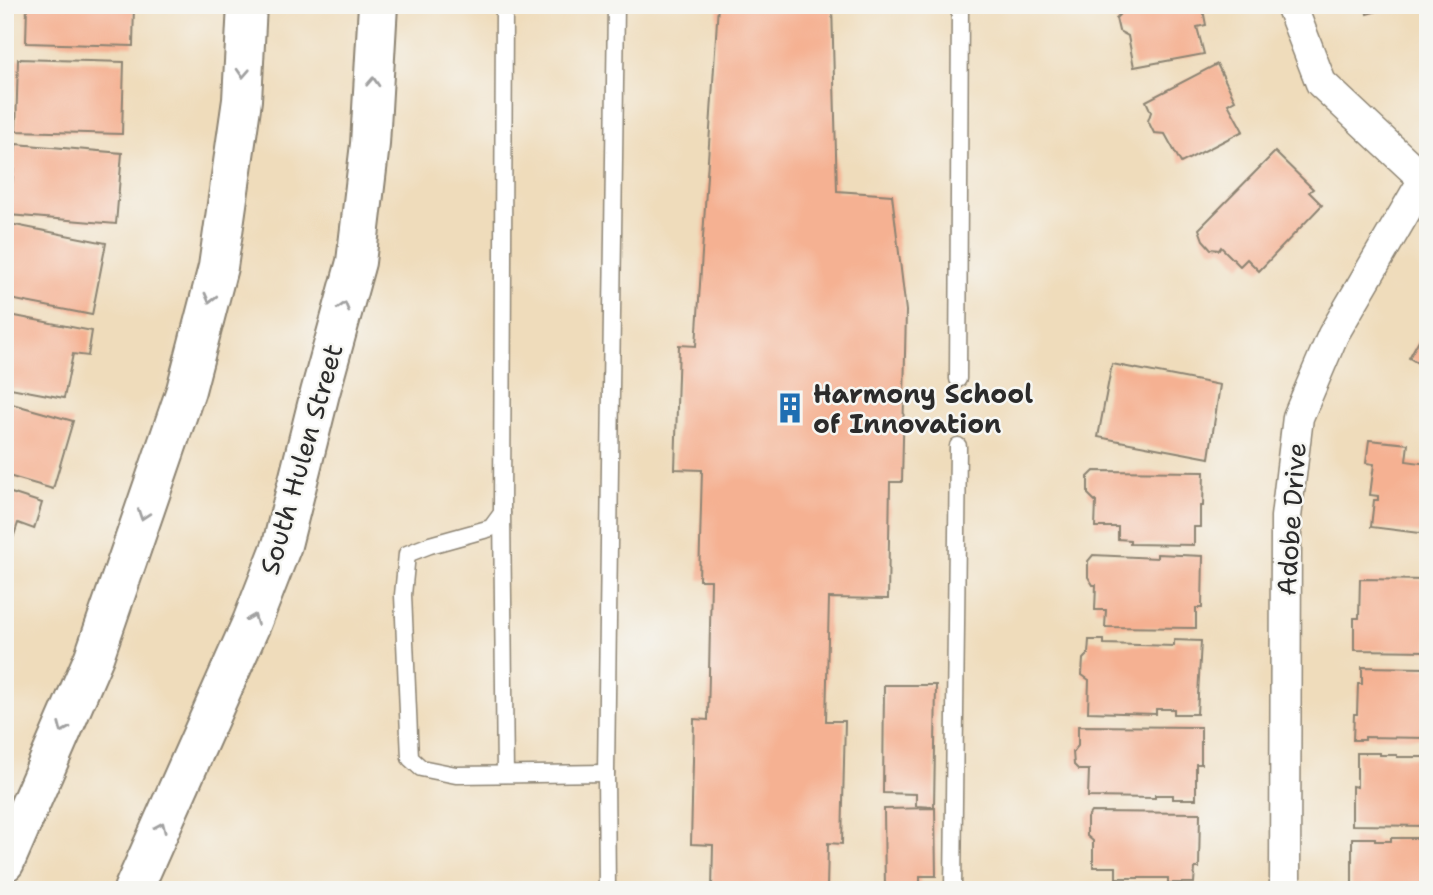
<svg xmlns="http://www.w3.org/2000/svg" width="1433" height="895" viewBox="0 0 1433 895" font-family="'Shantell Sans',sans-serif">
	<rect width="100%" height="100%" fill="#f6f6f2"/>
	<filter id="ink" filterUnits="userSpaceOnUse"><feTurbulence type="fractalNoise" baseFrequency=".0143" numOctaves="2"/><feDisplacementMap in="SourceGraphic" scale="14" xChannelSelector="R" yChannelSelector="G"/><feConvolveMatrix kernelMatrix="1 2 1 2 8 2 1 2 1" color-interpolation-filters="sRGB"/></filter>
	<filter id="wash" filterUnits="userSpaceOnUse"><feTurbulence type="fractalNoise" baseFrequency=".00686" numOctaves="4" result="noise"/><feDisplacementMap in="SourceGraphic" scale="28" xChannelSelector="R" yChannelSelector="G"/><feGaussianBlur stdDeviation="1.57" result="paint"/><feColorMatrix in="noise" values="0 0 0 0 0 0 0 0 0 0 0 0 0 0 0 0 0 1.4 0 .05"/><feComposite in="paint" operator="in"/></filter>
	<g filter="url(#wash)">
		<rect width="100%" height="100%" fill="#efdcbb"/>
		<g id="blocks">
			<g fill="#f5b192">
				<path d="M 27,5 L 134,5 L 133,46 L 26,43 Z"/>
				<path d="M 718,5 L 832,5 L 837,191 L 892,195 L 906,311 L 902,482 L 890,482 L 888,599 L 829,598 L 826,721 L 845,721 L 842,844 L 828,843 L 827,890 L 712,890 L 713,845 L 691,844 L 694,719 L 708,720 L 711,580 L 699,580 L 702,470 L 675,469 L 679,345 L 696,346 Z"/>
				<path d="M 1123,5 L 1202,5 L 1206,25 L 1197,27 L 1204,54 L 1134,67 L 1128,36 L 1119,31 L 1116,18 L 1124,10 Z"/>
				<path d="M 1365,5 L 1395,5 L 1395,6 L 1367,14 Z"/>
				<path d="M 18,59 L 124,62 L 122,134 L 16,131 Z"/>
				<path d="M 1217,64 L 1235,100 L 1228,104 L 1243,131 L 1181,163 L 1165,134 L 1154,133 L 1148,121 L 1151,112 L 1146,101 Z"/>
				<path d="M 16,144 L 122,153 L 116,224 L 9,215 Z"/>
				<path d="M 1275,152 L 1313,189 L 1309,192 L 1322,205 L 1259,271 L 1247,259 L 1240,266 L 1221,247 L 1219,250 L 1211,249 L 1203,240 L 1199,229 Z"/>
				<path d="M 5,223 L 106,243 L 92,315 L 5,298 Z"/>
				<path d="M 5,314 L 92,331 L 88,356 L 73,354 L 64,398 L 5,387 Z"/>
				<path d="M 1428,324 L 1428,369 L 1409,358 Z"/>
				<path d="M 1112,364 L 1220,385 L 1209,458 L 1098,437 Z"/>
				<path d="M 5,402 L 73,421 L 53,489 L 5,475 Z"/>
				<path d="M 1369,440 L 1408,444 L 1406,461 L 1428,464 L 1428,534 L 1371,527 L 1374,500 L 1378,500 L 1378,496 L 1370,495 L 1374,464 L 1366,463 Z"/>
				<path d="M 1094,471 L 1204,472 L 1203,506 L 1200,506 L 1200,527 L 1194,527 L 1194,545 L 1130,544 L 1130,540 L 1118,539 L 1118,527 L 1095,527 L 1096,502 L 1088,494 L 1088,477 Z"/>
				<path d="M 5,491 L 42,503 L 34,529 L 18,523 L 6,560 Z"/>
				<path d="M 1157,554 L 1203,556 L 1202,608 L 1196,608 L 1196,628 L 1105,627 L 1106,610 L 1095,610 L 1096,585 L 1093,585 L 1088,577 L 1088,561 L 1093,555 L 1157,558 Z"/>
				<path d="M 1360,579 L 1428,580 L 1428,651 L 1354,650 L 1354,618 L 1359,618 Z"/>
				<path d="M 1089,640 L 1104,640 L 1104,644 L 1174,646 L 1174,640 L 1201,641 L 1197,714 L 1174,714 L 1174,709 L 1156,709 L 1156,714 L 1088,712 L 1089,680 L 1082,675 L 1083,659 L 1088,654 Z"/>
				<path d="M 1362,667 L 1428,668 L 1428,738 L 1365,737 L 1365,740 L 1353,740 L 1354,714 L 1357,714 L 1358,684 L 1362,684 Z"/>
				<path d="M 884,685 L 936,685 L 934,807 L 916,806 L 916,794 L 883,793 Z"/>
				<path d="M 1078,726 L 1201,727 L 1201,764 L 1196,764 L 1196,799 L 1173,799 L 1173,795 L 1155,795 L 1155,798 L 1088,797 L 1089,770 L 1079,770 L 1074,765 L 1073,752 L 1078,746 Z"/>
				<path d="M 1357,753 L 1380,753 L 1380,755 L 1397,755 L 1397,757 L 1428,757 L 1428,826 L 1352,825 L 1352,786 L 1357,787 Z"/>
				<path d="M 935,808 L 936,876 L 920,876 L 920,890 L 885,890 L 884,809 Z"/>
				<path d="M 1091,812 L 1200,813 L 1199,868 L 1195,868 L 1194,883 L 1168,883 L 1168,878 L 1116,878 L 1116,867 L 1093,867 L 1093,841 L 1087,836 L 1087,818 Z"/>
				<path d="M 1352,838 L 1375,838 L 1375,841 L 1391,841 L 1391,838 L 1418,838 L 1418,843 L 1428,843 L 1428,890 L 1352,890 Z"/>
			</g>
		</g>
	</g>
	<g filter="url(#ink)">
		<use href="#blocks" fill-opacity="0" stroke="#8d8473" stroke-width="2"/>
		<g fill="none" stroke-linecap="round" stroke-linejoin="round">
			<g stroke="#8d8473" stroke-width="19">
				<g id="service">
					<path d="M 504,5 L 502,513 L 491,528 L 430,545 L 407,554 L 403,595 L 410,758 L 421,768 L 456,775 L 606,773"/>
					<path d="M 958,379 L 960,5"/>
					<path d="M 502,513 L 505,774"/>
					<path d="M 607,890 L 606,773 L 616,5"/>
					<path d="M 953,890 L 958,446"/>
				</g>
			</g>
			<g stroke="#8d8473" stroke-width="33">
				<g id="minor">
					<path d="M 1291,5 L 1321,83 L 1428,183"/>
					<path d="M 1285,890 L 1286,517 L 1298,417 L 1333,335 L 1423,181"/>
				</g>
			</g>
			<g stroke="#8d8473" stroke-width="42">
				<g id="secondary">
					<path d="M 5,862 L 94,657 L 186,390 L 218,267 L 242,100 L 247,5"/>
					<path d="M 133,890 L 252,622 L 282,545 L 320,393 L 356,262 L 370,144 L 378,5"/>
				</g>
			</g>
			<use href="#service" stroke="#fff" stroke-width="16"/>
			<use href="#minor" stroke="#fff" stroke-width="30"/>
			<use href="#secondary" stroke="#fff" stroke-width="38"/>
		</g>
		<defs><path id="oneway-chevron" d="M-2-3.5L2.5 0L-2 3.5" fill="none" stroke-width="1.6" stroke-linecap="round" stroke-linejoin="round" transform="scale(1.75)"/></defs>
		<g stroke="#a0a0a0">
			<use href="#oneway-chevron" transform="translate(243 73) rotate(93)"/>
			<use href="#oneway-chevron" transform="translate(373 82) rotate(-87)"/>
			<use href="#oneway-chevron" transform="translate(210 298) rotate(104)"/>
			<use href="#oneway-chevron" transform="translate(344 307) rotate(-74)"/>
			<use href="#oneway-chevron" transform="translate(143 515) rotate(109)"/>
			<use href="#oneway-chevron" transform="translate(253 619) rotate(-68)"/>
			<use href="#oneway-chevron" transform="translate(63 728) rotate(113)"/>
			<use href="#oneway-chevron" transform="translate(161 827) rotate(-66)"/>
		</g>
	</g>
	<defs>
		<g id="building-bare" transform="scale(2.415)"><path d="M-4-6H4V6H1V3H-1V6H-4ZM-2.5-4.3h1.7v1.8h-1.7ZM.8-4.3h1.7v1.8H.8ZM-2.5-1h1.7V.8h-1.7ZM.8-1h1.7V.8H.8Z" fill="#1f6fb2" stroke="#f6f6f2" stroke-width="2.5" paint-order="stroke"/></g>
	</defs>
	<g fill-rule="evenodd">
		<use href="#building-bare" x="790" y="408"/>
	</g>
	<g text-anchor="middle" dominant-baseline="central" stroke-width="5" stroke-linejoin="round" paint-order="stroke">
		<g font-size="26" font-weight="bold" fill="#2b2b2b" stroke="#f6f6f2" text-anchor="start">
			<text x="813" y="393">Harmony School<tspan x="813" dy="30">of Innovation</tspan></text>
		</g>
		<g font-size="26" fill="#2b2b2b" stroke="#f6f6f2">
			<text transform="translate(301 459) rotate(-74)">South Hulen Street</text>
			<text transform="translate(1291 519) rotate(-86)">Adobe Drive</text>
		</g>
	</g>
	<rect width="1433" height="895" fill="none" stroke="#f6f6f2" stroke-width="28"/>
</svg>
